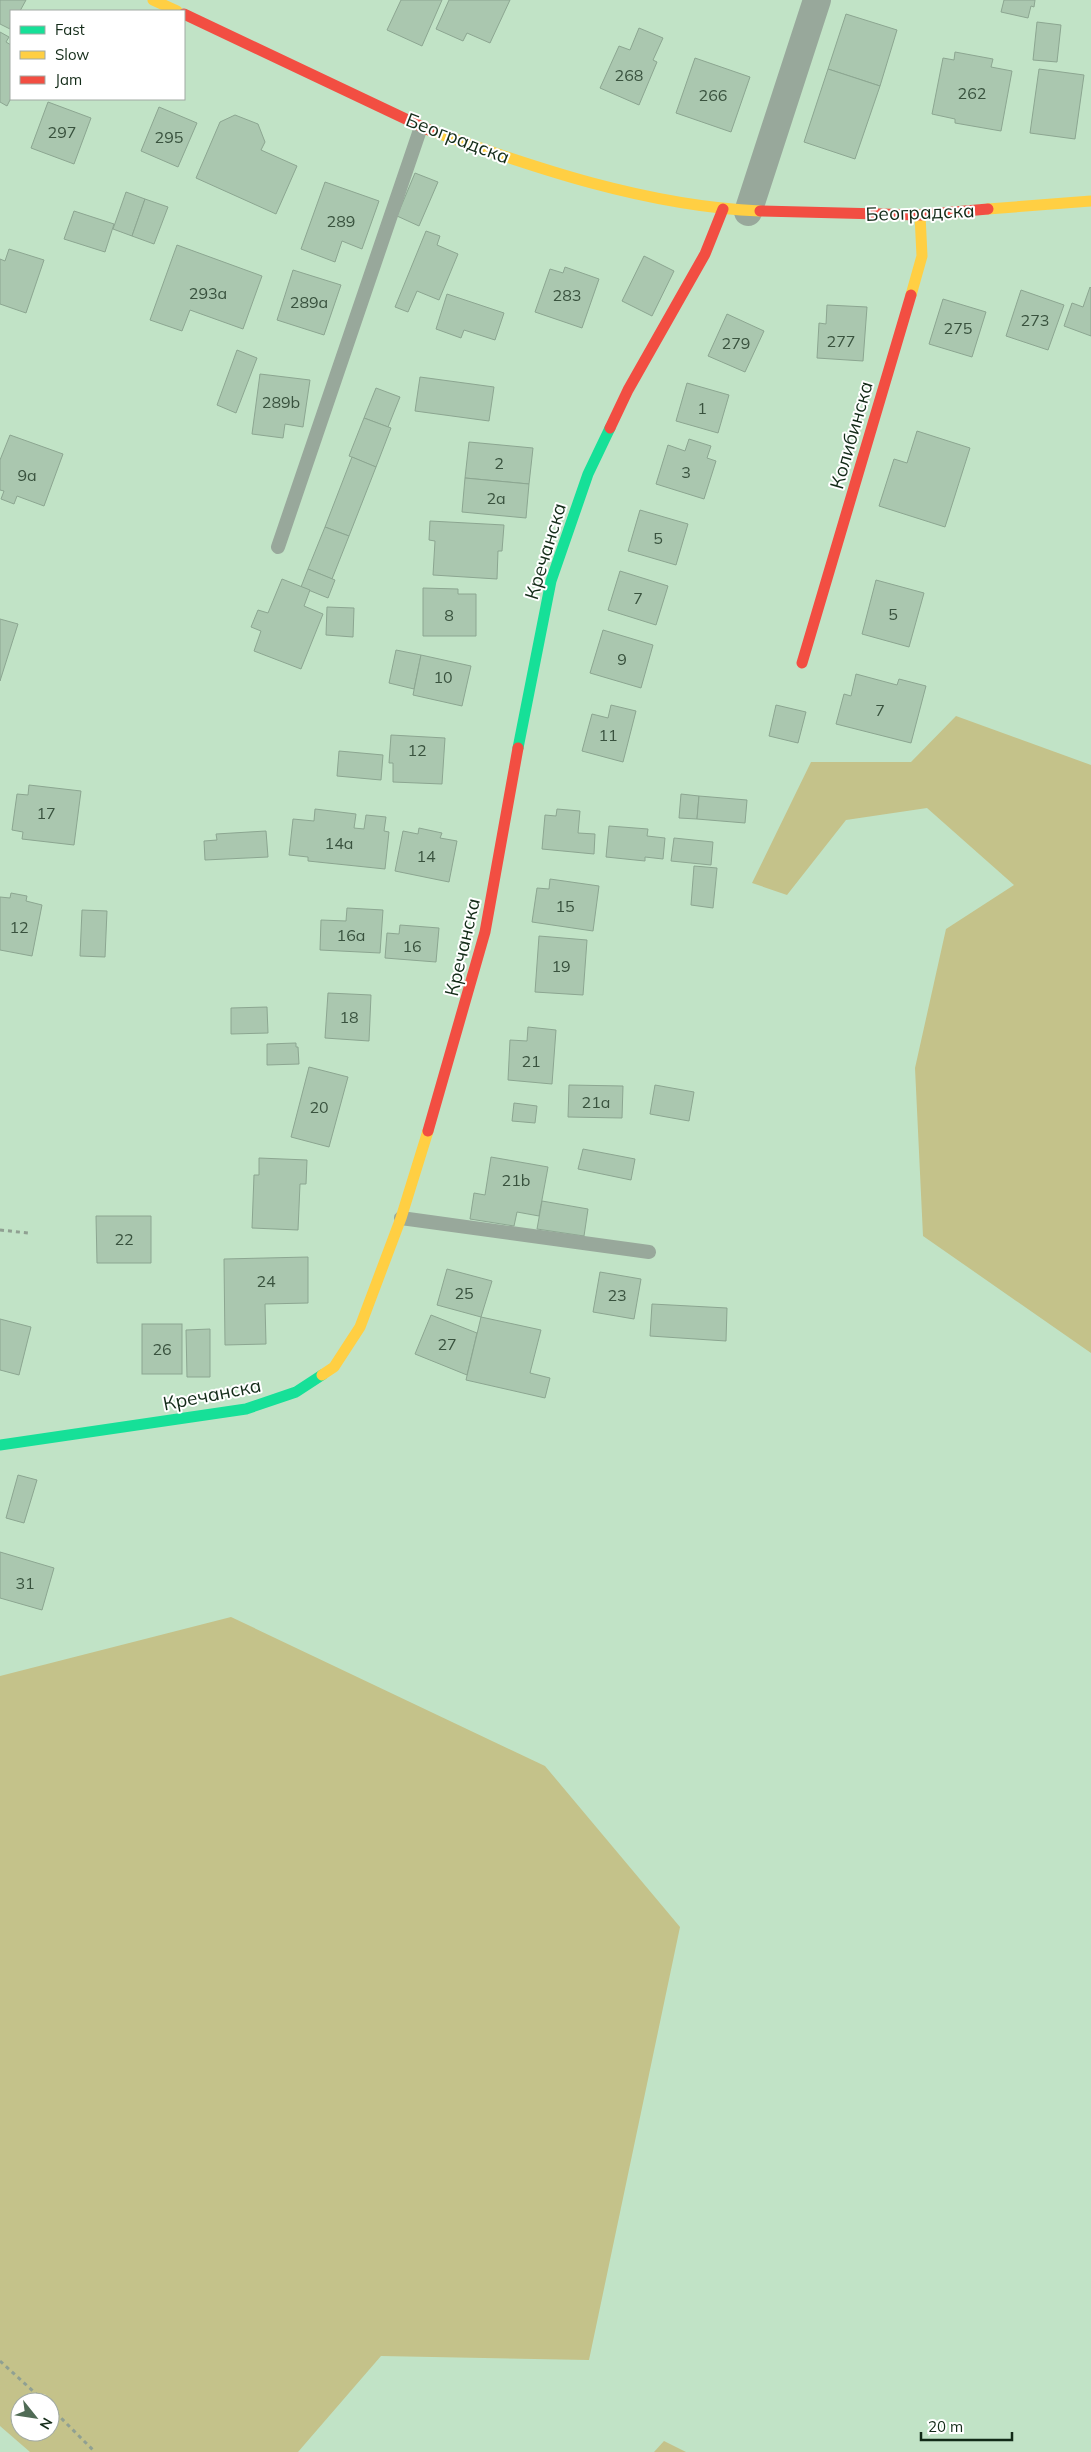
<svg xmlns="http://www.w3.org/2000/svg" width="1091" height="2452" viewBox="0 0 1091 2452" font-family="Mulish,sans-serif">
	<rect width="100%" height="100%" fill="#c1e3c6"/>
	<g fill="#c4c28a" fill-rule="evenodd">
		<path d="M 956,716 L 1091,765 L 1091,1353 L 923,1236 L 915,1068 L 946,929 L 1014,885 L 927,808 L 846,820 L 787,895 L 752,883 L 811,762 L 911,762 Z"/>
		<path d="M 231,1617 L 545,1766 L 680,1927 L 589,2360 L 381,2356 L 298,2452 L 30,2452 L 0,2426 L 0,1676 ZM 20,2402 L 50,2402 L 50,2432 L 20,2432 Z"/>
		<path d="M 664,2441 L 686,2452 L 654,2452 Z"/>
	</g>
	<g fill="#aac7af" stroke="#8ca691">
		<path d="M 0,0 L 26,0 L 20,11 L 11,11 L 10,29 L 0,24 Z"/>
		<path d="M 401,0 L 442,0 L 422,46 L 387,30 Z"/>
		<path d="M 449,0 L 510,0 L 490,43 L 467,33 L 463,41 L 436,29 Z"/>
		<path d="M 1004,0 L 1035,0 L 1034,7 L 1031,6 L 1028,18 L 1001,12 Z"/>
		<path d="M 846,14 L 897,30 L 880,86 L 828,69 Z"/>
		<path d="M 1037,22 L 1061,25 L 1057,62 L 1033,60 Z"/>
		<path d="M 639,28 L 663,38 L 653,60 L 657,62 L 639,105 L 600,88 L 619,46 L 630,50 Z"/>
		<path d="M 0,32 L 9,37 L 6,42 L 11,45 L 11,98 L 7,106 L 0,102 Z"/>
		<path d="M 955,52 L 993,59 L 991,67 L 1012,71 L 1001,131 L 955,123 L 955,119 L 932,114 L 943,58 L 954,60 Z"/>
		<path d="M 695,58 L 750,77 L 731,132 L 676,113 Z"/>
		<path d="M 828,69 L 880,86 L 855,159 L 804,142 Z"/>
		<path d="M 1039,69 L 1084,75 L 1075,139 L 1030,133 Z"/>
		<path d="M 48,102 L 91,118 L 74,164 L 31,148 Z"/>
		<path d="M 159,107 L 197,123 L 178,167 L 141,151 Z"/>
		<path d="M 235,115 L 258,124 L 265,142 L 261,150 L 297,166 L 276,214 L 196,178 L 220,122 Z"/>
		<path d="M 415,173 L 438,182 L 419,226 L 397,216 Z"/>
		<path d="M 325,182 L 379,201 L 362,249 L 342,241 L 335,262 L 301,249 Z"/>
		<path d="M 126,192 L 145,199 L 132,236 L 113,229 Z"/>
		<path d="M 145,199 L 168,207 L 154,244 L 132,236 Z"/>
		<path d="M 74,211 L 114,224 L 105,252 L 64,239 Z"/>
		<path d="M 426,231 L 440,236 L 437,245 L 458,254 L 439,300 L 417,291 L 408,312 L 395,307 Z"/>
		<path d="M 177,245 L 262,276 L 243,329 L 190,310 L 182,331 L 150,320 Z"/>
		<path d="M 9,249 L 44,260 L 26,313 L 0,304 L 0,259 L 5,261 Z"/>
		<path d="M 644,256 L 674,271 L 652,316 L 622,301 Z"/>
		<path d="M 565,267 L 599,279 L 582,328 L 535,312 L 550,269 L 563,273 Z"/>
		<path d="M 293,270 L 341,285 L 324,335 L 277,320 Z"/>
		<path d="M 1090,287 L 1091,288 L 1091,336 L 1064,326 L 1072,303 L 1083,307 Z"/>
		<path d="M 1021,290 L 1064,305 L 1048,350 L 1006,336 Z"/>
		<path d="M 447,294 L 504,313 L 495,340 L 464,330 L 461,338 L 436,329 Z"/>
		<path d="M 943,299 L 986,312 L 972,357 L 929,344 Z"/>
		<path d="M 827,305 L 867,307 L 863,361 L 817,358 L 819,323 L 826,324 Z"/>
		<path d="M 727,314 L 764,331 L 745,372 L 708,356 Z"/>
		<path d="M 237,350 L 257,358 L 236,413 L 217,405 Z"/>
		<path d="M 260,374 L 310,380 L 303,427 L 285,424 L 283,438 L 252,434 Z"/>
		<path d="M 420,377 L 494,387 L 489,421 L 415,411 Z"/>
		<path d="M 687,383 L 729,395 L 718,433 L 676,421 Z"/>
		<path d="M 376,388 L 400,397 L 388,427 L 364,418 Z"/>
		<path d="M 364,418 L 391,428 L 376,467 L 349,456 Z"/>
		<path d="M 917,431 L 970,448 L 945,527 L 879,506 L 894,459 L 907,463 Z"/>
		<path d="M 10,435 L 63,454 L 44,506 L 17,496 L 14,504 L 1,499 L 4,491 L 0,490 L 0,460 Z"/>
		<path d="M 689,439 L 711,446 L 707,458 L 716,461 L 704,499 L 656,484 L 668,445 L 685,451 Z"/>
		<path d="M 469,442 L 533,448 L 529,484 L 465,478 Z"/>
		<path d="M 352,457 L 376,467 L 349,536 L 325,527 Z"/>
		<path d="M 465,478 L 529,484 L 526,518 L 462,512 Z"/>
		<path d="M 640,510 L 688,524 L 676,565 L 628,551 Z"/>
		<path d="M 430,521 L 504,525 L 502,551 L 498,551 L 497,579 L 433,575 L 435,541 L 429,540 Z"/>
		<path d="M 325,527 L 349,536 L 332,579 L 308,569 Z"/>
		<path d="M 308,569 L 335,580 L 328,598 L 301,587 Z"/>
		<path d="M 620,571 L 668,586 L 656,625 L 608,610 Z"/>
		<path d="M 282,579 L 310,590 L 304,606 L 323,614 L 301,669 L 254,651 L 261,631 L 251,627 L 258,610 L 268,613 Z"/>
		<path d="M 876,580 L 924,593 L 909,647 L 862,634 Z"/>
		<path d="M 423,588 L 458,589 L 458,594 L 476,594 L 476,636 L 423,636 Z"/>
		<path d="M 327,607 L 354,608 L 353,637 L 326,635 Z"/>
		<path d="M 0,619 L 18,624 L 0,681 Z"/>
		<path d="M 603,630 L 653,645 L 641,688 L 590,673 Z"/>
		<path d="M 396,650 L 421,655 L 414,689 L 389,683 Z"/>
		<path d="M 421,655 L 471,666 L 462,706 L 413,695 Z"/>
		<path d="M 856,674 L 897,685 L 899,679 L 926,686 L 911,743 L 836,724 L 844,694 L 851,696 Z"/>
		<path d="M 611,705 L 636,711 L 623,762 L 582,751 L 592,714 L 608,718 Z"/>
		<path d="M 776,705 L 806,712 L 798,743 L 769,736 Z"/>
		<path d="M 391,735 L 445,738 L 442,784 L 393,782 L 393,763 L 389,763 Z"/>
		<path d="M 339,751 L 383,755 L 381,780 L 337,776 Z"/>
		<path d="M 29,785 L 81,791 L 74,845 L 22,839 L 23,832 L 12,830 L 17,794 L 28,795 Z"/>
		<path d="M 681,794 L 699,796 L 697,819 L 679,818 Z"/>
		<path d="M 699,796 L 747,800 L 745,823 L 697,819 Z"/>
		<path d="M 315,809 L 356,814 L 354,828 L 364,829 L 366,815 L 386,817 L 384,831 L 389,832 L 385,869 L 308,861 L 308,857 L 289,855 L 293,819 L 314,821 Z"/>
		<path d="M 557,809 L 580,811 L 578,833 L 595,834 L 594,854 L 542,849 L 545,815 L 556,816 Z"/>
		<path d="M 609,826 L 648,829 L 647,836 L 665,838 L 663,859 L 645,857 L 645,861 L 606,857 Z"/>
		<path d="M 419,828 L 442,833 L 440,838 L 457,841 L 449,882 L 395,871 L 403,831 L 418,834 Z"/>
		<path d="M 266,831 L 268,857 L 205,860 L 204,841 L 217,840 L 216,834 Z"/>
		<path d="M 674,838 L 713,842 L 711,865 L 671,861 Z"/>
		<path d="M 694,866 L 717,868 L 713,908 L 691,905 Z"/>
		<path d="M 550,879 L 599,886 L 593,931 L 532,922 L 537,888 L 549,889 Z"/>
		<path d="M 11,893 L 27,896 L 26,901 L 42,905 L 32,956 L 0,950 L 0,897 L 10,898 Z"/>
		<path d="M 347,908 L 383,910 L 380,953 L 320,950 L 321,920 L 346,921 Z"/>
		<path d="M 82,910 L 107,911 L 105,957 L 80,956 Z"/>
		<path d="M 400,925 L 439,928 L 436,962 L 385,958 L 387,933 L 399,934 Z"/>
		<path d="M 539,936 L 587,940 L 583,995 L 535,992 Z"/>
		<path d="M 328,993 L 371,995 L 369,1041 L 325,1038 Z"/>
		<path d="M 267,1007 L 268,1033 L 231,1034 L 231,1008 Z"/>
		<path d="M 528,1027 L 556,1030 L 552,1084 L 508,1080 L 510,1040 L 527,1041 Z"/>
		<path d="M 296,1043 L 296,1047 L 298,1047 L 299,1064 L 267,1065 L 267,1044 Z"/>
		<path d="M 309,1067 L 348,1077 L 329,1147 L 291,1137 Z"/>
		<path d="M 569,1085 L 623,1086 L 622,1118 L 568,1117 Z"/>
		<path d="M 655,1085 L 694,1092 L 689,1121 L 650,1114 Z"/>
		<path d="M 514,1103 L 537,1106 L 535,1123 L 512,1121 Z"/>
		<path d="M 583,1149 L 635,1159 L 631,1180 L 578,1169 Z"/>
		<path d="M 491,1157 L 548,1167 L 539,1216 L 517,1212 L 514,1226 L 470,1219 L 474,1193 L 485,1195 Z"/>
		<path d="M 259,1158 L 307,1160 L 306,1184 L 300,1184 L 298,1230 L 252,1228 L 254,1175 L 259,1175 Z"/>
		<path d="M 542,1201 L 588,1209 L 584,1236 L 537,1229 Z"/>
		<path d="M 96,1216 L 151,1216 L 151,1263 L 97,1263 Z"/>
		<path d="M 308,1257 L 308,1303 L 265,1304 L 266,1344 L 225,1345 L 224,1259 Z"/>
		<path d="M 447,1269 L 492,1281 L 481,1317 L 437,1305 Z"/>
		<path d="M 600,1272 L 641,1279 L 634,1319 L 593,1312 Z"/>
		<path d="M 652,1304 L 727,1308 L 726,1341 L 650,1336 Z"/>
		<path d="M 431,1315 L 477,1333 L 467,1375 L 415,1354 Z"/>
		<path d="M 481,1317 L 541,1330 L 530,1373 L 550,1378 L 545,1398 L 466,1380 Z"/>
		<path d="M 0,1319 L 31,1327 L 19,1375 L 0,1370 Z"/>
		<rect x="142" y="1324" width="40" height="50"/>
		<path d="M 210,1329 L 210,1377 L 187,1377 L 186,1330 Z"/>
		<path d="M 18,1475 L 37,1480 L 24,1523 L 6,1518 Z"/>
		<path d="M 0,1552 L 54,1568 L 42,1610 L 0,1598 Z"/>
	</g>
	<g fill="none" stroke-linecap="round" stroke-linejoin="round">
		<g stroke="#90a092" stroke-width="3" stroke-dasharray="4 4" stroke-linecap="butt">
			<path d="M 0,1230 L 28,1233"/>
			<path d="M 0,2361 L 45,2402"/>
			<path d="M 50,2407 L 95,2452"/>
		</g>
		<g stroke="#98a89b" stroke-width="14">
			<path d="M 278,547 L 421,127"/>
			<path d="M 401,1218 L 649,1252"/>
		</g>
		<path stroke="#98a89b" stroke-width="28" d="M 748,212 L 817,0"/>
		<g stroke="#16e098" stroke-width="11">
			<path d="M 518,748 L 551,581 L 588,474 L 610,428"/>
			<path d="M 0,1445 L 246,1409 L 296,1392 L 322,1375"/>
		</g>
		<g stroke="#ffcf43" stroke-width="11">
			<path d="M 153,0 L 177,11"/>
			<path d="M 429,130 C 535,168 646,206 760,211"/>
			<path d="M 988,209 L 1091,201"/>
			<path d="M 911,295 L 922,256 L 920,215"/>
			<path d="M 322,1375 L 334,1367 L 360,1327 L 401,1218 L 428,1131"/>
		</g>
		<g stroke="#f24e42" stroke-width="11">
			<path d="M 184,14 L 429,130"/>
			<path d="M 760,211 L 920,215 L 988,209"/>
			<path d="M 610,428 L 628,390 L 705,254 L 723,209"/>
			<path d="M 802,663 L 911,295"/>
			<path d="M 428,1131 L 485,932 L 518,748"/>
		</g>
	</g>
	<g text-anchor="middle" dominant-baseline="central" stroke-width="4" stroke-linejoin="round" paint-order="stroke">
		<g font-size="16" fill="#39523e">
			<text x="629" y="75">268</text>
			<text x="972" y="93">262</text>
			<text x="713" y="95">266</text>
			<text x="62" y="132">297</text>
			<text x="169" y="137">295</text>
			<text x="341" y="221">289</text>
			<text x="208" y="293">293a</text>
			<text x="567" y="295">283</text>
			<text x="309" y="302">289a</text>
			<text x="1035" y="320">273</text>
			<text x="958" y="328">275</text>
			<text x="841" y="341">277</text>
			<text x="736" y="343">279</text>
			<text x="281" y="402">289b</text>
			<text x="702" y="408">1</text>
			<text x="499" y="463">2</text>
			<text x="686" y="472">3</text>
			<text x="27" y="475">9a</text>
			<text x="496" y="498">2a</text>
			<text x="658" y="538">5</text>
			<text x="638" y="598">7</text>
			<text x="893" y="614">5</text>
			<text x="449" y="615">8</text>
			<text x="622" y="659">9</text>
			<text x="443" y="677">10</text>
			<text x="880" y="710">7</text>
			<text x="608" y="735">11</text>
			<text x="417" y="750">12</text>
			<text x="46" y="813">17</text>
			<text x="339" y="843">14a</text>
			<text x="426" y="856">14</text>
			<text x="565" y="906">15</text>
			<text x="19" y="927">12</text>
			<text x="351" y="935">16a</text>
			<text x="412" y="946">16</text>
			<text x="561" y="966">19</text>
			<text x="349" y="1017">18</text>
			<text x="531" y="1061">21</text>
			<text x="596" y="1102">21a</text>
			<text x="319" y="1107">20</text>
			<text x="516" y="1180">21b</text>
			<text x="124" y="1239">22</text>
			<text x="266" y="1281">24</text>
			<text x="464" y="1293">25</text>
			<text x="617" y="1295">23</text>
			<text x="447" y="1344">27</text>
			<text x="162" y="1349">26</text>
			<text x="25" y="1583">31</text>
		</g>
		<g font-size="19" fill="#132b18" stroke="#fff">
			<text transform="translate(458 138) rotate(21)">Београдска</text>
			<text transform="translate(920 212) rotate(-2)">Београдска</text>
			<text transform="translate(851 435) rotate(-74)">Колибинска</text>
			<text transform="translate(545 551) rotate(-73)">Кречанска</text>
			<text transform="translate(462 947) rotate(-77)">Кречанска</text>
			<text transform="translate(212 1394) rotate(-11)">Кречанска</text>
		</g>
	</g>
	<rect x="10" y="10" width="175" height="90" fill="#ffffff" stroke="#a1aaa3"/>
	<rect x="20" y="26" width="25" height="8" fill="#16e098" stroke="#a1aaa3"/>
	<text x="55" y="35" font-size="15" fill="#132b18">Fast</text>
	<rect x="20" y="51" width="25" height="8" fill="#ffcf43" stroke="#a1aaa3"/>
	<text x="55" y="60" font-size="15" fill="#132b18">Slow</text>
	<rect x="20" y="76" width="25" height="8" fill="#f24e42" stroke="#a1aaa3"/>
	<text x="55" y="85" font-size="15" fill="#132b18">Jam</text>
	<g transform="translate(35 2417) rotate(120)"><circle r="24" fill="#ffffff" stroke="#a1aaa3"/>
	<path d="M0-4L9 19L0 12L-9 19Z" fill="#506b55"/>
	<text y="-8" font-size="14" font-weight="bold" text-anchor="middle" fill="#132b18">N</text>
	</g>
	<path d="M921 2432v8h91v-8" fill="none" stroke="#132b18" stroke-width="2.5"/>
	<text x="928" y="2432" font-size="15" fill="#132b18" stroke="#ffffff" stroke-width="4" paint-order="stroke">20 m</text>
</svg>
